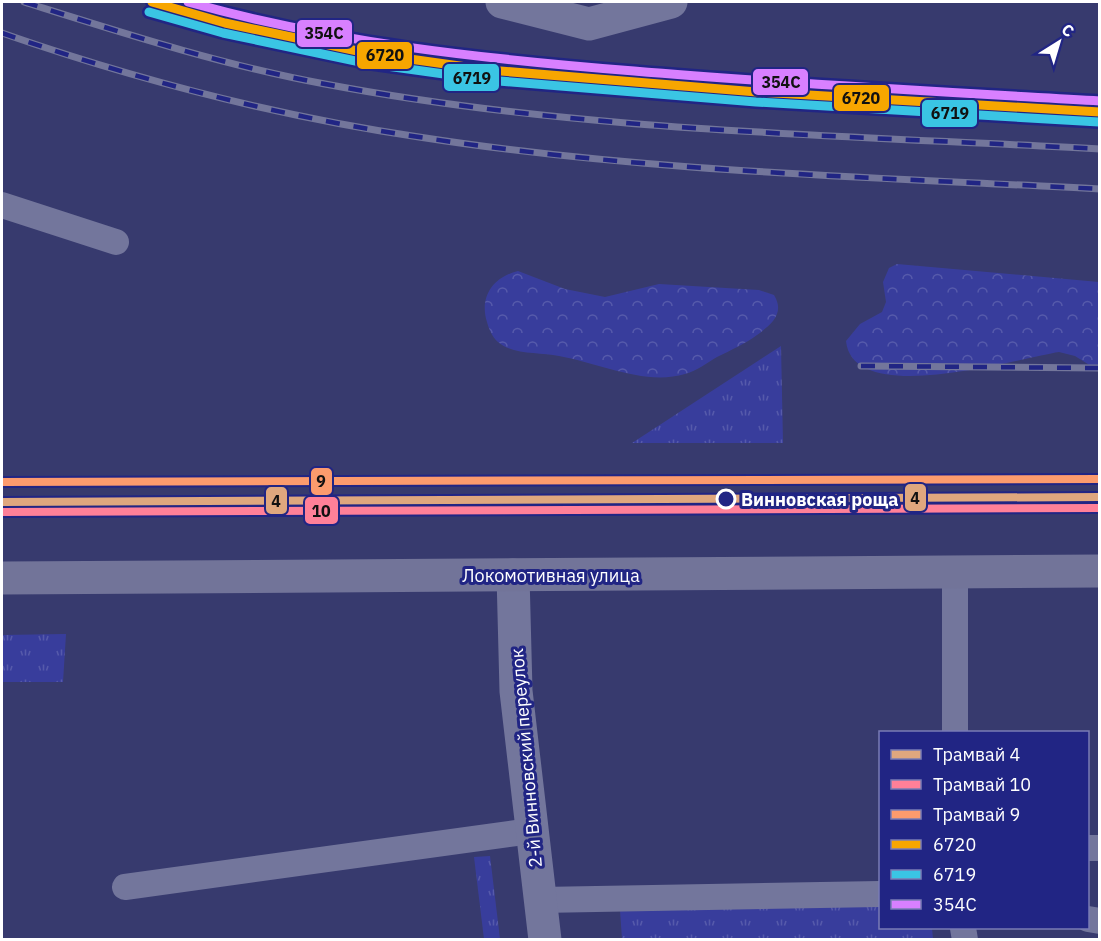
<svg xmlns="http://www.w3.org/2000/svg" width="1101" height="941" viewBox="0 0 1101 941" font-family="'IBM Plex Sans',sans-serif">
	<defs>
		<pattern id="grass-tufts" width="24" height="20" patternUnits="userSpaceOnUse" patternTransform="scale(1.5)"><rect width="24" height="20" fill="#383d9c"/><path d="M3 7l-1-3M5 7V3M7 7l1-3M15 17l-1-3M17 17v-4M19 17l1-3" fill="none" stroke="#565aab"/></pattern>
		<pattern id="forest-crowns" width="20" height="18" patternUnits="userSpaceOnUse" patternTransform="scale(1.5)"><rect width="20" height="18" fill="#383d9c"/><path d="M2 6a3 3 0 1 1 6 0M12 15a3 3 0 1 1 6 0" fill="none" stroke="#565aab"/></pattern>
	</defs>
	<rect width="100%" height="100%" fill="#373a6e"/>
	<g fill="url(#grass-tufts)">
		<path d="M 781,346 L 783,443 L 632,443 Z"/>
		<path d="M 66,634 L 63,682 L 2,682 L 2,635 Z"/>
		<path d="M 490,856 L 500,939 L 484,939 L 474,857 Z"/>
		<path d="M 880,906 L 880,928 L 932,928 L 933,939 L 622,939 L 620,910 Z"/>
	</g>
	<g fill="url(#forest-crowns)">
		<path d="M 897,264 L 1099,282 L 1099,371 L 1075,356 L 1059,352 C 1019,358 853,409 846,341 L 860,324 L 882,312 L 886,302 L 883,282 L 889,268 Z"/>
		<path d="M 518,271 L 565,289 L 605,297 L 659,284 L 759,290 L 774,295 C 785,313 772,324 757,335 C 745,344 731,350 717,357 C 707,363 696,371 685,374 C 645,386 599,363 559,356 C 540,352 513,355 498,342 C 492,337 489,329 487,322 C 479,297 493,277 518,271 Z"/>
	</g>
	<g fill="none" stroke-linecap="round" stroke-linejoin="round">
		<g stroke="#73769c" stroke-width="26">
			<path d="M 2,205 L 116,242"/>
			<path d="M 955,572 L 955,732"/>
			<path d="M 1088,848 L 1100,848"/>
			<path d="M 125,887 L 531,831"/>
			<path d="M 540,900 L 880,894"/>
			<path d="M 1088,919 L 1100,921"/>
			<path d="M 963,928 L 965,940"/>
		</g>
		<g stroke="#73769c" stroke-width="33">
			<path d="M 502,2 L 589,24 L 671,2"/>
			<path d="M 513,575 L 516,691 L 545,940"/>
		</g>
		<path stroke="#727499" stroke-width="33" d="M 2,578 L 1100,571"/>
		<g stroke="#73769b" stroke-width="7">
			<g id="rail">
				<path d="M 24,2 C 123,33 222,65 325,84 C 580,132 841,135 1100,149"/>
				<path d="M 2,33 C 137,80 277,116 419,137 C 644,172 873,177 1100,189"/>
				<path d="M 861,366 L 1098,368"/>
			</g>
		</g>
		<use href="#rail" stroke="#212584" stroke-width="4.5" stroke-dasharray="14" stroke-linecap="butt"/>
		<g stroke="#212584" stroke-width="14">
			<path id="rail-1" d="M 152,2 L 225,23 L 367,53 L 488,70 L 757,92 L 1100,112"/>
		</g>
		<g stroke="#212584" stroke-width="14">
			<path id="rail-2" d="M 149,12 L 223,33 L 365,63 L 487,80 L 756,102 L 1099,122"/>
		</g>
		<g stroke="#212584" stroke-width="14">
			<path id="rail-3" d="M 188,2 C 334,43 484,59 634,71 C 789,84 944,92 1100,101"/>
		</g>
		<use href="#rail-1" stroke="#f7a600" stroke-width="9"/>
		<use href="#rail-2" stroke="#3ac5e4" stroke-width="9"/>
		<use href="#rail-3" stroke="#d880ff" stroke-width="9"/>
		<g stroke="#212584" stroke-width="12">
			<path id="tram-1" d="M 2,502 L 1100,497"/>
		</g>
		<g stroke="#212584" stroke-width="12">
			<path id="tram-2" d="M 2,512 L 1100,508"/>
		</g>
		<g stroke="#212584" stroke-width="12">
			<path id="tram-3" d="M 2,482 L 1100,479"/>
		</g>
		<use href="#tram-1" stroke="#dfa77e" stroke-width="8"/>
		<use href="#tram-2" stroke="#ff8098" stroke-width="8"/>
		<use href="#tram-3" stroke="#fc9b6d" stroke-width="8"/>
	</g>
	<circle fill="#212584" stroke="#fff" stroke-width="3" cx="726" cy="499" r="9"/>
	<g text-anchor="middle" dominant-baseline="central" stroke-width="6" stroke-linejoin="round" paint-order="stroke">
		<g font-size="18" font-weight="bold" fill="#fff" stroke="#212584" text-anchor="start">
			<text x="741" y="499">Винновская роща</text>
		</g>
		<g font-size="18" fill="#fff" stroke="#212584">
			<text x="551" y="575">Локомотивная улица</text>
			<text transform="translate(526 758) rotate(-95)">2-й Винновский переулок</text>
		</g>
	</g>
	<g stroke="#212584" stroke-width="2">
		<rect x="296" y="19" width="57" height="29" rx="6" fill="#d880ff"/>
		<rect x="356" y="41" width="57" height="29" rx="6" fill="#f7a600"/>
		<rect x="443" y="63" width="57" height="29" rx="6" fill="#3ac5e4"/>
		<rect x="752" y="68" width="57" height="28" rx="6" fill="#d880ff"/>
		<rect x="833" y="84" width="57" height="28" rx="6" fill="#f7a600"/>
		<rect x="921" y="99" width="57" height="29" rx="6" fill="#3ac5e4"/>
		<rect x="310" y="467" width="23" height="29" rx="6" fill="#fc9b6d"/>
		<rect x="904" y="483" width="23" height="29" rx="6" fill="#dfa77e"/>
		<rect x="265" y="486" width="23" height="29" rx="6" fill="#dfa77e"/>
		<rect x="304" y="496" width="35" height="29" rx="6" fill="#ff8098"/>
	</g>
	<g font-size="16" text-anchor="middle" font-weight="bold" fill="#111">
		<text x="324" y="39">354С</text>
		<text x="385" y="61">6720</text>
		<text x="472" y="84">6719</text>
		<text x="781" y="88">354С</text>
		<text x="861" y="104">6720</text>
		<text x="950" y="119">6719</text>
		<text x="321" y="487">9</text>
		<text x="915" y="504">4</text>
		<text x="276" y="507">4</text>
		<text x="321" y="517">10</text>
	</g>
	<rect width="1101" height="941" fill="none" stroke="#ffffff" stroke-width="6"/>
	<rect x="879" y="731" width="210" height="198" fill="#212584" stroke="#7a7cb5" stroke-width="1.5"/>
	<rect x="891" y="750" width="30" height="9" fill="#dfa77e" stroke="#7a7cb5" stroke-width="1.5"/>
	<text x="933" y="761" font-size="18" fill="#ffffff">Трамвай 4</text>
	<rect x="891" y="780" width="30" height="9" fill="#ff8098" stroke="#7a7cb5" stroke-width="1.5"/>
	<text x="933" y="791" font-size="18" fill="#ffffff">Трамвай 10</text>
	<rect x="891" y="810" width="30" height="9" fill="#fc9b6d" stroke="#7a7cb5" stroke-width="1.5"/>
	<text x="933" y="821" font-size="18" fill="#ffffff">Трамвай 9</text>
	<rect x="891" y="840" width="30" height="9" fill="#f7a600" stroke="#7a7cb5" stroke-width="1.5"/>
	<text x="933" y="851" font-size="18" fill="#ffffff">6720</text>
	<rect x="891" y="870" width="30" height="9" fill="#3ac5e4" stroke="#7a7cb5" stroke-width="1.5"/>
	<text x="933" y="881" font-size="18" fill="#ffffff">6719</text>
	<rect x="891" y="900" width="30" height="9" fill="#d880ff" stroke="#7a7cb5" stroke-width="1.5"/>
	<text x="933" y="911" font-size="18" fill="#ffffff">354С</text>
	<g transform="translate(1059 42) rotate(37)" stroke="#212584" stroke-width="4.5" paint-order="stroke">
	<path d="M0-4.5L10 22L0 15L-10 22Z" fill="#ffffff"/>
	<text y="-9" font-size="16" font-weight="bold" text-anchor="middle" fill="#ffffff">С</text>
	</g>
</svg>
